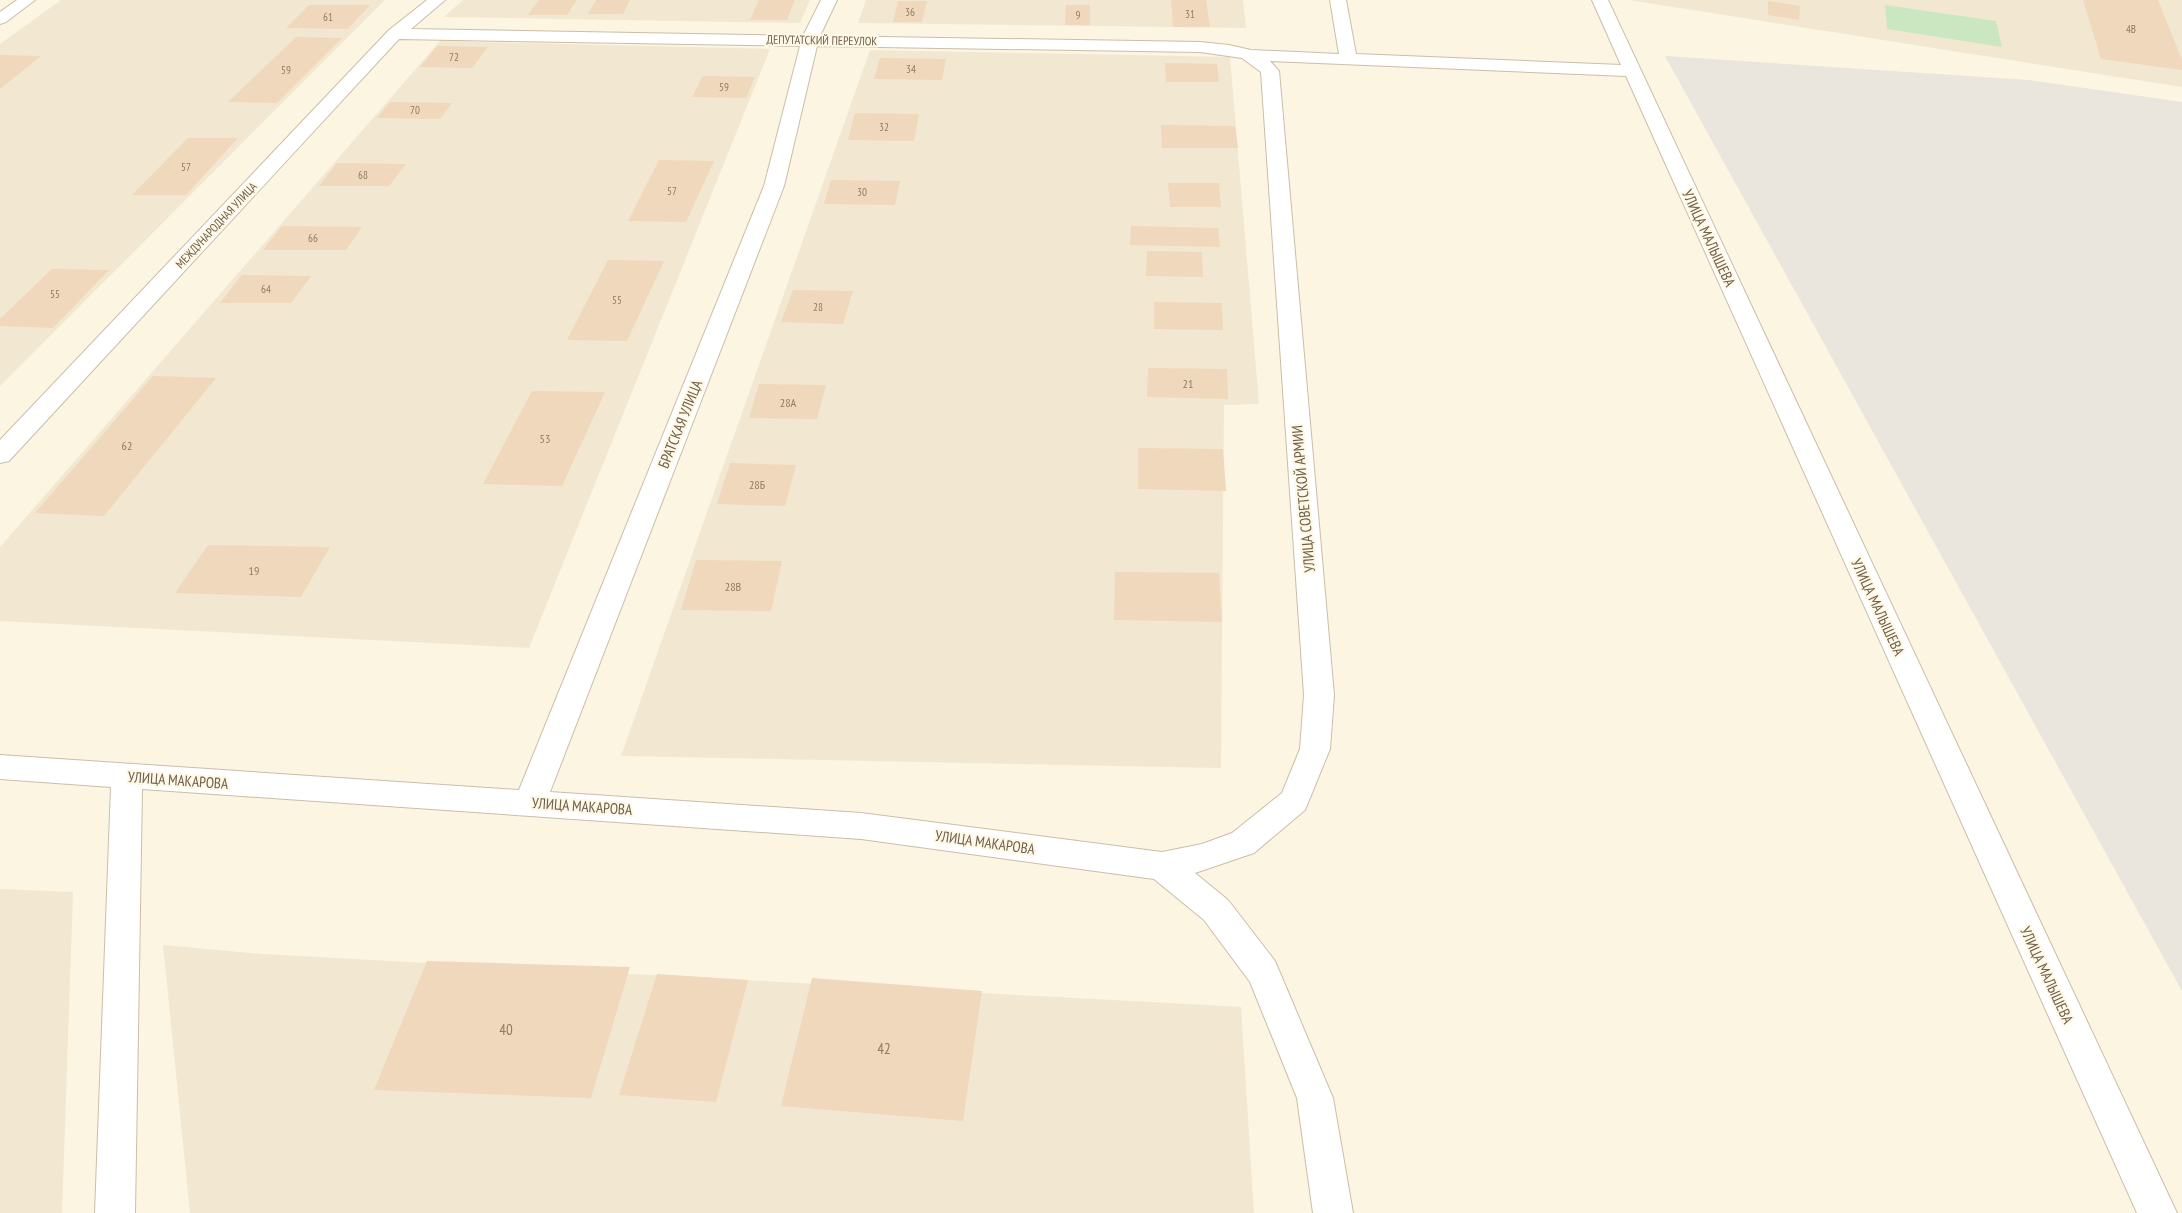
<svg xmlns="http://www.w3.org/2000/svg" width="2182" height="1213" viewBox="0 0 2182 1213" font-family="'PT Sans Narrow',sans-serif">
	<rect width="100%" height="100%" fill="#fbf5e2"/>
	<g fill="#f2e8d1">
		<path d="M 61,0 L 385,0 L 0,386 L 0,44 Z"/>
		<path d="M 463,0 L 810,0 L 800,23 L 444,17 Z"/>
		<path d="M 866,0 L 1243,0 L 1246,28 L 858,23 Z"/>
		<path d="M 1629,0 L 2182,0 L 2182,87 Z"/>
		<path d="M 440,41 L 770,49 L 529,648 L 0,621 L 0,547 Z"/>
		<path d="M 870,50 L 1230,57 L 1259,404 L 1224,405 L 1221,768 L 621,756 Z"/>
		<path d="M 0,889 L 73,892 L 62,1213 L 0,1213 Z"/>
		<path d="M 163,945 L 262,954 L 1241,1007 L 1254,1213 L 190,1213 Z"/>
	</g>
	<path fill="#eae5dd" d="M 1665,56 L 2029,80 L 2182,102 L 2182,991 Z"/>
	<path fill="#cae7c1" d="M 1885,5 L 1996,21 L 2002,47 L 1887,29 Z"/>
	<g fill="#efd8bb">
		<path d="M 539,0 L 577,0 L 567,15 L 528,15 Z"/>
		<path d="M 596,0 L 630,0 L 623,14 L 588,14 Z"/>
		<path d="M 759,0 L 795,0 L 787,20 L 750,20 Z"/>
		<path d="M 1171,0 L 1206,0 L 1210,27 L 1173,27 Z"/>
		<path d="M 2083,0 L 2158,0 L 2182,60 L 2182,70 L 2101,59 Z"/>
		<path d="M 898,1 L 927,1 L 922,22 L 893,22 Z"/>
		<path d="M 1768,1 L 1800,6 L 1799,20 L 1768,15 Z"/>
		<path d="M 309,5 L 370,5 L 348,29 L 286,28 Z"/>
		<path d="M 1066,5 L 1090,5 L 1090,25 L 1065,25 Z"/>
		<path d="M 296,37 L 342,38 L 277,103 L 228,102 Z"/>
		<path d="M 437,46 L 488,47 L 472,68 L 420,67 Z"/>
		<path d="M 0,55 L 41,56 L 0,89 Z"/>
		<path d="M 880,58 L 946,59 L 942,80 L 874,79 Z"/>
		<path d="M 1165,63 L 1217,64 L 1219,82 L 1166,82 Z"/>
		<path d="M 703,76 L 755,77 L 746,98 L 692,97 Z"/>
		<path d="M 390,102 L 452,103 L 440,119 L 377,118 Z"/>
		<path d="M 855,113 L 919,114 L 914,141 L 848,140 Z"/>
		<path d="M 1161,125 L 1235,126 L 1238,148 L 1162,148 Z"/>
		<path d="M 188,138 L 238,138 L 186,195 L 132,195 Z"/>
		<path d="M 659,160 L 714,161 L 686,222 L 628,221 Z"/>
		<path d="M 337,163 L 406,164 L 389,186 L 319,186 Z"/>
		<path d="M 831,180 L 900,181 L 895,205 L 824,204 Z"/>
		<path d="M 1168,183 L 1219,183 L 1221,207 L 1170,207 Z"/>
		<path d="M 282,226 L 362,227 L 346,250 L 263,250 Z"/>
		<path d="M 1131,226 L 1218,228 L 1220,247 L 1130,245 Z"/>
		<path d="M 1147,251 L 1202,252 L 1203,277 L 1146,276 Z"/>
		<path d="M 608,260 L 664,261 L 627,341 L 567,340 Z"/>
		<path d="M 52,269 L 109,270 L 53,328 L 0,326 L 0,319 Z"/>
		<path d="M 242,275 L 311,276 L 291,303 L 220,303 Z"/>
		<path d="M 793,290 L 853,291 L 843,324 L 781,322 Z"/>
		<path d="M 1154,302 L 1222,303 L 1223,330 L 1154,329 Z"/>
		<path d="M 1148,368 L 1227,369 L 1228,399 L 1147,397 Z"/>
		<path d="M 153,376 L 216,378 L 104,516 L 35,513 Z"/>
		<path d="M 759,384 L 826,385 L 817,419 L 749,418 Z"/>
		<path d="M 532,391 L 605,392 L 562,486 L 483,484 Z"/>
		<path d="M 1138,448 L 1223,449 L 1226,491 L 1138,489 Z"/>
		<path d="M 730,463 L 796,465 L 785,506 L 717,504 Z"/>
		<path d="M 208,545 L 330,547 L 301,597 L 175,593 Z"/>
		<path d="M 696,560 L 782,561 L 771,611 L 681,610 Z"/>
		<path d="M 1115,572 L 1219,573 L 1222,622 L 1114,620 Z"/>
		<path d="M 427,961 L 630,967 L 591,1098 L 374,1090 Z"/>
		<path d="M 657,974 L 748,980 L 716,1102 L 619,1095 Z"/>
		<path d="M 812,978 L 982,991 L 963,1121 L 781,1106 Z"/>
	</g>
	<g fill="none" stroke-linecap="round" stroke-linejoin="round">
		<g stroke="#cbbea9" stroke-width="2">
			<g id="minor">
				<path d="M 17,0 L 35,0 L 6,22 L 0,24 L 0,12 Z"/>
				<path d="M 427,0 L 445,0 L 411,29 L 803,36 L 821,0 L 837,0 L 820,36 L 1200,42 L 1229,45 L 1251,50 L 1339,54 L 1330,0 L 1346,0 L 1356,54 L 1621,65 L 1592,0 L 1608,0 L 2177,1213 L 2137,1213 L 1626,76 L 1270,61 L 1279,71 L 1334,695 L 1330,749 L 1305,810 L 1254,853 L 1195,873 L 1228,900 L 1275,961 L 1333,1098 L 1353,1213 L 1313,1213 L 1297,1098 L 1250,982 L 1204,920 L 1154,879 L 861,839 L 142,789 L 135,1213 L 95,1213 L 111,787 L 0,779 L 0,755 L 519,790 L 764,186 L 800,46 L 399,39 L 9,461 L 0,463 L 0,440 L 389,30 ZM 817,46 L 1200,52 L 1242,58 L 1261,72 L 1304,695 L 1300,749 L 1282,793 L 1232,833 L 1202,844 L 1162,852 L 861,813 L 550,792 L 784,186 Z"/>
			</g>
		</g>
		<use href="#minor" fill="#fff" fill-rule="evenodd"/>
	</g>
	<g text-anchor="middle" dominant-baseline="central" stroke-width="4.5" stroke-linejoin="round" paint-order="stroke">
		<g font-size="11" fill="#907c66">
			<text x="910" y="12">36</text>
			<text x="1190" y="14">31</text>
			<text x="1078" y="15">9</text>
			<text x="328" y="17">61</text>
			<text x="2131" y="29">4В</text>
			<text x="454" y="57">72</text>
			<text x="911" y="69">34</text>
			<text x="286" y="70">59</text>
			<text x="724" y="87">59</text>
			<text x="415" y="110">70</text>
			<text x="884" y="127">32</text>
			<text x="186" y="167">57</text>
			<text x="363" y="175">68</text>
			<text x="672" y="191">57</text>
			<text x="862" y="192">30</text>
			<text x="313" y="238">66</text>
			<text x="266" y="289">64</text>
			<text x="55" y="294">55</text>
			<text x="617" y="300">55</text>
			<text x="818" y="307">28</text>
		</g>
		<g font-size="12" fill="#715e4a" stroke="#fef9e7">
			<text transform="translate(822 40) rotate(1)">ДЕПУТАТСКИЙ ПЕРЕУЛОК</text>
			<text transform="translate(216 225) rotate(-47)">МЕЖДУНАРОДНАЯ УЛИЦА</text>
		</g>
		<g font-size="12" fill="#907c66">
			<text x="1188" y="383">21</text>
			<text x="788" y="402">28А</text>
			<text x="545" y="438">53</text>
			<text x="127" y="445">62</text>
			<text x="757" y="484">28Б</text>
			<text x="254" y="570">19</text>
			<text x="733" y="586">28В</text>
		</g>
		<g font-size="15" fill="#715e4a" stroke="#fef9e7">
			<text transform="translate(1709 238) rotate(65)">УЛИЦА МАЛЫШЕВА</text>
			<text transform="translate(680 424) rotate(-68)">БРАТСКАЯ УЛИЦА</text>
			<text transform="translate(1303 499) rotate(-95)">УЛИЦА СОВЕТСКОЙ АРМИИ</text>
			<text transform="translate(1878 607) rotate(65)">УЛИЦА МАЛЫШЕВА</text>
			<text transform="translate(178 780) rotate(4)">УЛИЦА МАКАРОВА</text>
			<text transform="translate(582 806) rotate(4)">УЛИЦА МАКАРОВА</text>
			<text transform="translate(985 842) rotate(8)">УЛИЦА МАКАРОВА</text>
			<text transform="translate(2047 975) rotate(65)">УЛИЦА МАЛЫШЕВА</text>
		</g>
		<g font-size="15" fill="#907c66">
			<text x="506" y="1029">40</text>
			<text x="884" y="1048">42</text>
		</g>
	</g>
</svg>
